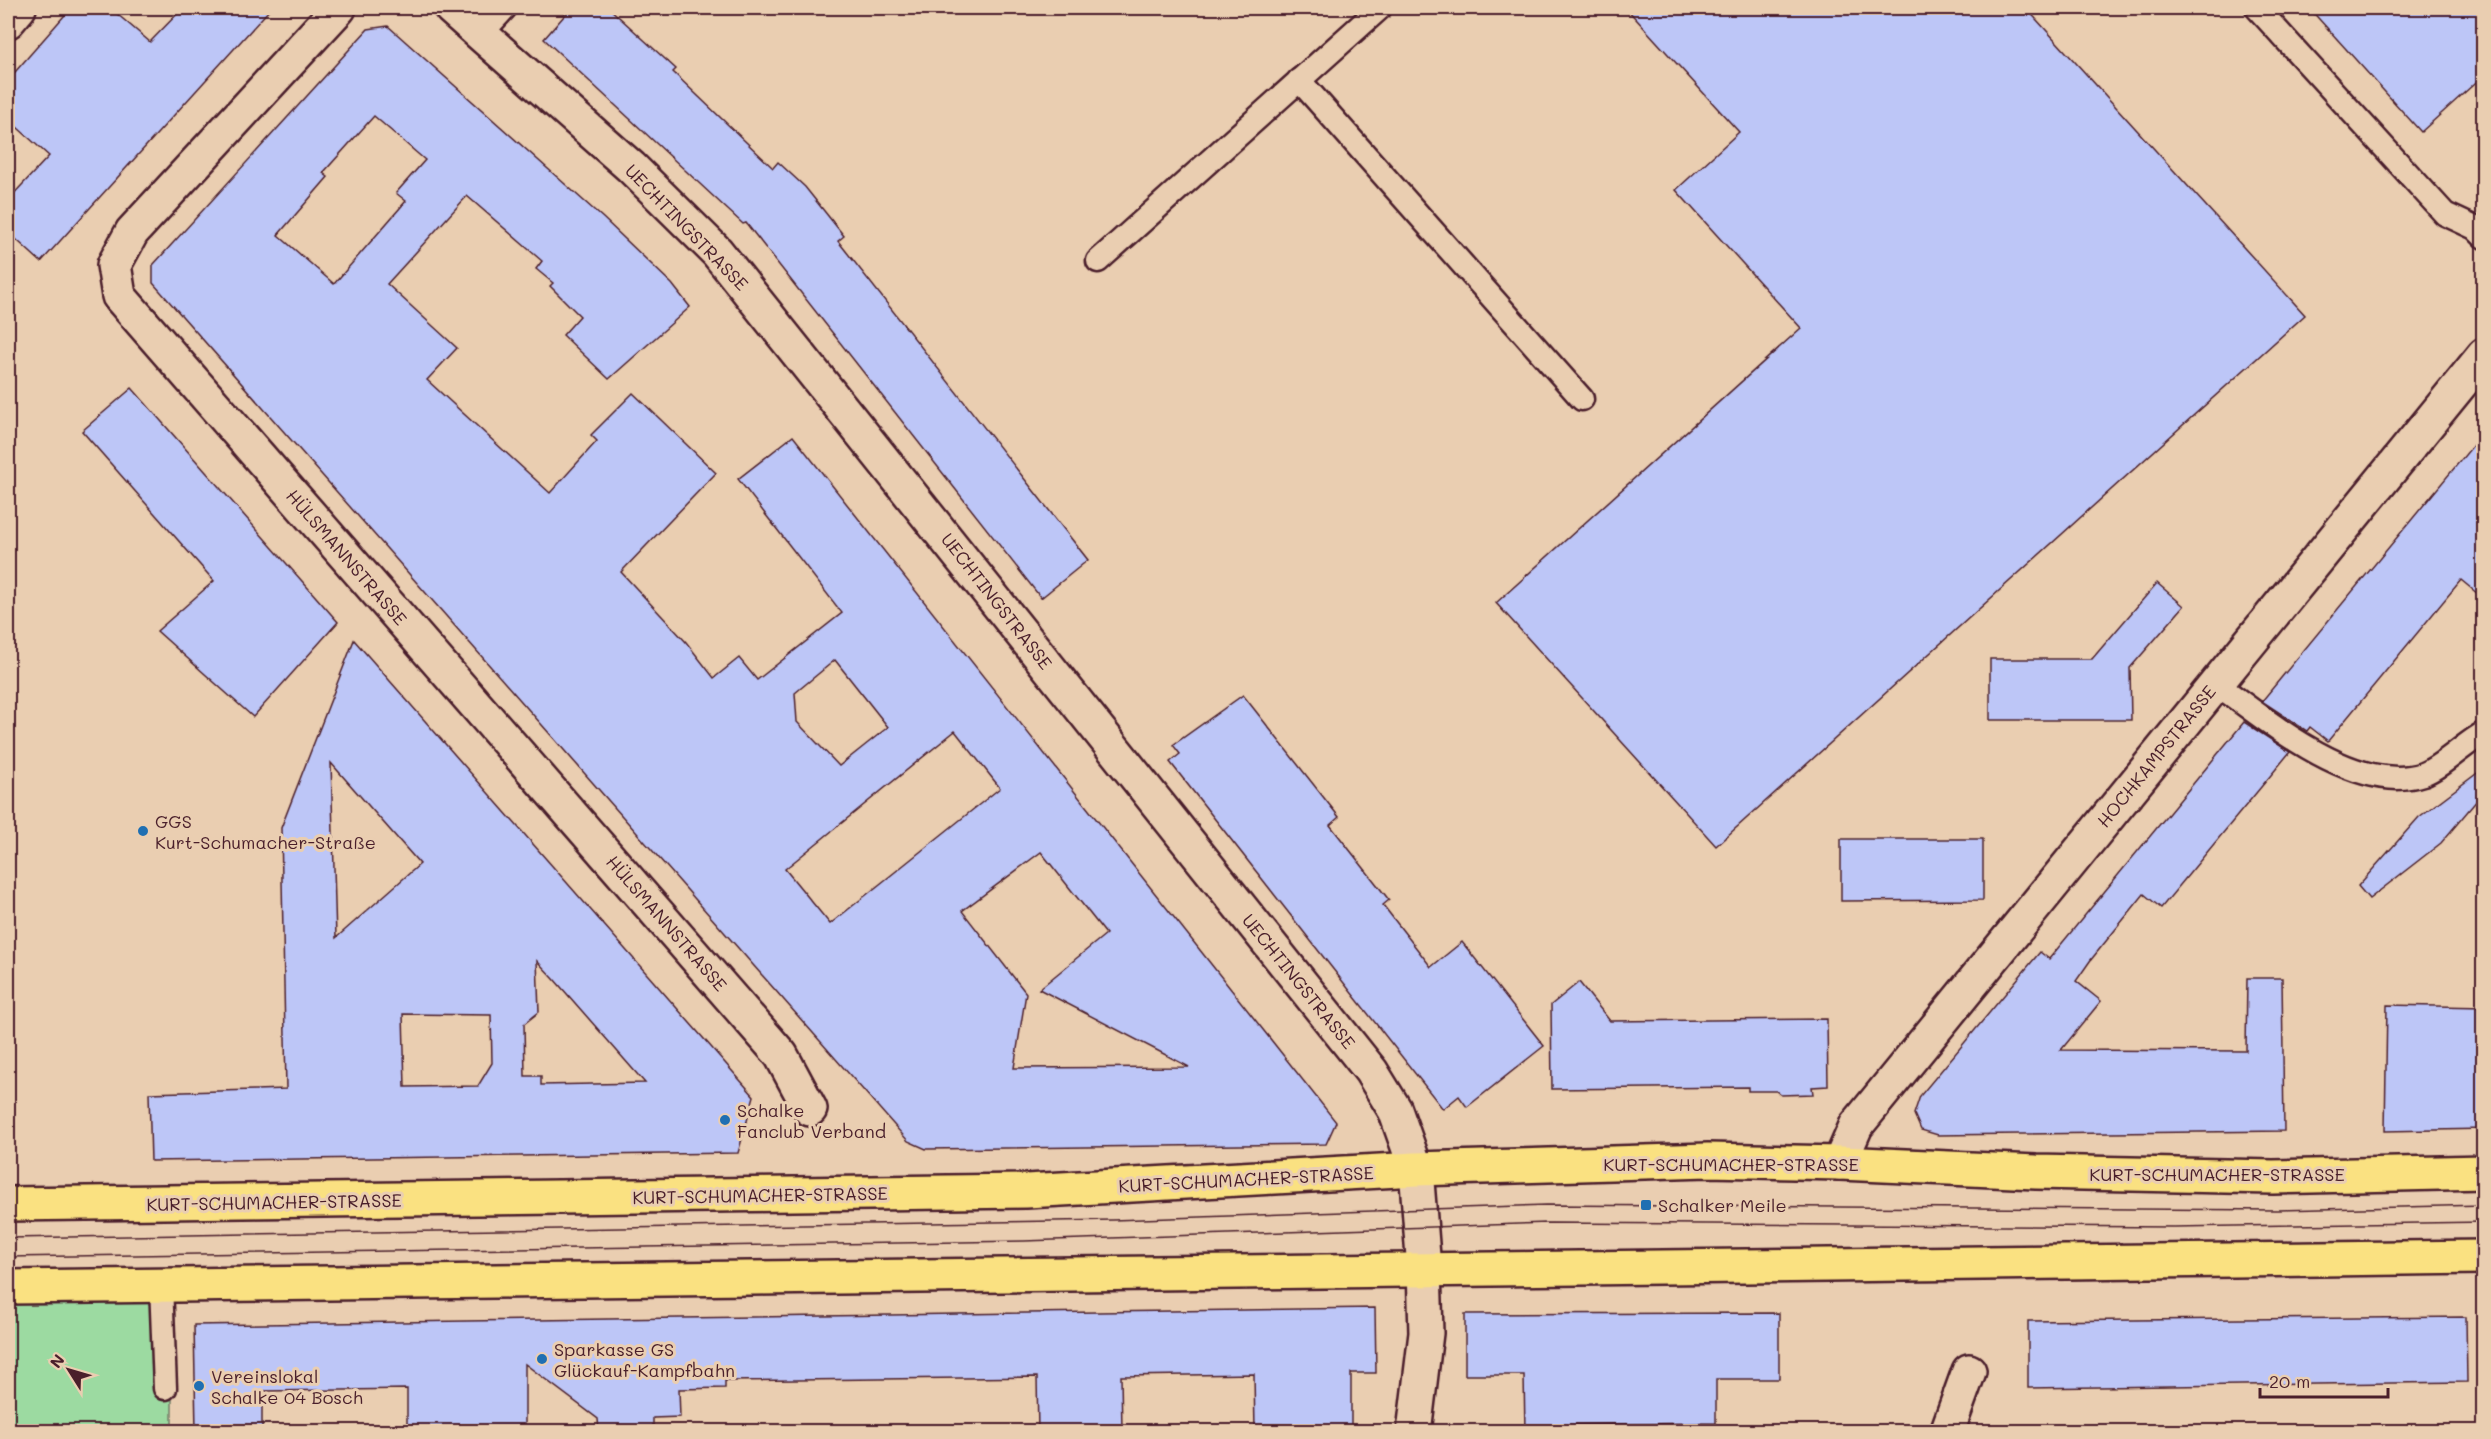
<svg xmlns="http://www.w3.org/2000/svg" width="2491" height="1439" viewBox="0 0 2491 1439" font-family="Mali,sans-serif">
	<rect width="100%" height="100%" fill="#eaceb1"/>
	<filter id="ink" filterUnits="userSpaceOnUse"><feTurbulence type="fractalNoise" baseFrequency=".0167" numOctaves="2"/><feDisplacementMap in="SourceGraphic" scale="12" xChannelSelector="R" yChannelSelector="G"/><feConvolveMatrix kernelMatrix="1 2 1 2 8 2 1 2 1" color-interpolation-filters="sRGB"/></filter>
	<g filter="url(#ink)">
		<path fill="#9cdaa1" stroke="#737c66" stroke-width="1.5" d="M 172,1293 L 172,1431 L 8,1431 L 8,1294 Z"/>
		<g fill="#bdc6f7" stroke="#4a1f2b" stroke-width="1.5" fill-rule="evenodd">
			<path d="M 71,8 L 110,8 L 150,42 L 183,8 L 271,8 L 41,262 L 8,232 L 8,200 L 49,156 L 8,119 L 8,80 Z"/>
			<path d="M 571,8 L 609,8 L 676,69 L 673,72 L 773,168 L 778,162 L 805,187 L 844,236 L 838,241 L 1088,560 L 1041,598 L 746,223 L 743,224 L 544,39 Z"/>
			<path d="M 1626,8 L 2026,8 L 2305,315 L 1716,846 L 1496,603 L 1801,328 L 1676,190 L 1739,132 Z"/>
			<path d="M 2309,8 L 2484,8 L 2484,75 L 2421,132 Z"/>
			<path d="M 388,26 L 603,218 L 672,284 L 690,307 L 609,379 L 563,335 L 580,316 L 550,286 L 553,283 L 536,269 L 542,261 L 467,196 L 387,284 L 457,348 L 427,380 L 550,493 L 597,441 L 591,435 L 633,393 L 716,473 L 621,572 L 686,642 L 714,678 L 739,658 L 757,680 L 842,613 L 738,479 L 793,436 L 1336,1122 L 1326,1144 L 926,1149 L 908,1141 L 153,283 L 153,265 L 368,29 ZM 374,116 L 425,160 L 396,193 L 406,201 L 334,284 L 278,235 L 328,177 L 323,173 ZM 835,660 L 888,727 L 839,766 L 797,722 L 795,693 ZM 955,731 L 1000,788 L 830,924 L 785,869 ZM 1041,852 L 1106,934 L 1039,989 L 1189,1067 L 1014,1068 L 1026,993 L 962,911 Z"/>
			<path d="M 132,388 L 338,622 L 253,717 L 157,631 L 214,581 L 82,431 Z"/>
			<path d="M 2484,432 L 2484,599 L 2461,580 L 2328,741 L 2310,727 L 2307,731 L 2262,701 Z"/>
			<path d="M 2157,583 L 2184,606 L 2130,668 L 2131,720 L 1990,720 L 1990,659 L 2092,659 Z"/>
			<path d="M 354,640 L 754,1096 L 738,1153 L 151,1161 L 149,1093 L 286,1089 L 281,828 ZM 331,763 L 420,864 L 336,938 ZM 537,961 L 554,979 L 645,1083 L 541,1085 L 541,1076 L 525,1076 L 524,1024 L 539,1012 ZM 403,1014 L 491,1015 L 492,1063 L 478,1086 L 405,1087 Z"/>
			<path d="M 1243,695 L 1339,817 L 1330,825 L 1389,900 L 1383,905 L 1431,967 L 1462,942 L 1544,1046 L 1467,1107 L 1459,1096 L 1443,1109 L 1170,762 L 1180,754 L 1173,745 Z"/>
			<path d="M 2244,722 L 2290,752 L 2161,908 L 2144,894 L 2090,961 L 2076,981 L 2101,1001 L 2061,1050 L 2246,1051 L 2247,978 L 2282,978 L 2284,1131 L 1938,1135 L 1921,1130 L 1914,1114 L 1920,1096 L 2040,952 L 2049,959 Z"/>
			<path d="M 2484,768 L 2484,792 L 2441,843 L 2369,899 L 2358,886 L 2419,817 Z"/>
			<path d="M 1841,839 L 1983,839 L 1983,900 L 1841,901 Z"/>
			<path d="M 1579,982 L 1610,1021 L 1827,1019 L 1828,1086 L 1812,1087 L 1813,1094 L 1781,1095 L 1776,1091 L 1748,1091 L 1748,1087 L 1552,1089 L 1551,1005 Z"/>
			<path d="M 2387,1005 L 2484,1007 L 2484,1129 L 2385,1131 Z"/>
			<path d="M 1375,1308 L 1376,1373 L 1351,1373 L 1351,1431 L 1255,1431 L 1254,1374 L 1121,1376 L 1122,1431 L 1038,1431 L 1037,1377 L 725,1381 L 725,1388 L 679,1389 L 680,1417 L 653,1418 L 653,1431 L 599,1431 L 598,1419 L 525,1364 L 525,1426 L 407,1427 L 407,1389 L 342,1390 L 262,1391 L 262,1431 L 196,1431 L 194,1325 Z"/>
			<path d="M 1779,1313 L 1779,1379 L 1716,1379 L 1716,1423 L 1561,1425 L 1561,1431 L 1525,1431 L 1524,1375 L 1465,1375 L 1465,1314 Z"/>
			<path d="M 2466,1317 L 2467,1382 L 2028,1388 L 2028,1321 Z"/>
		</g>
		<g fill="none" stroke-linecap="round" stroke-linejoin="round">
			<g stroke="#4a1f2b" stroke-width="27">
				<g id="service">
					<path d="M 2257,8 L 2445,214 L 2475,228 L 2484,237"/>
					<path d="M 481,34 L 505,8"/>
					<path d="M 1299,80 L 1582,399"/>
					<path d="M 1098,261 L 1380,8"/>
					<path d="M 2215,683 C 2267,720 2355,796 2423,774 C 2442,767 2465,743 2484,733"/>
					<path d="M 161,1284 L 165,1388"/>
				</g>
			</g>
			<g stroke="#4a1f2b" stroke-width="38">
				<g id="minor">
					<path d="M 339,8 L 132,232 L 114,265 L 119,296 L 781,1055 L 810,1109"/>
					<path d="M 8,21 L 19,8"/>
					<path d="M 1414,1432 L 1426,1333 L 1424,1269"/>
					<path d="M 1947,1432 L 1969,1371"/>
				</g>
			</g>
			<g stroke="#4a1f2b" stroke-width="38">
				<g id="tertiary">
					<path d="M 451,8 L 631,167 L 717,252 L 1371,1071 L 1395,1110 L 1416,1169 L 1424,1269"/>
					<path d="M 1840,1163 L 1856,1126 L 2484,355"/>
				</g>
			</g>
			<g stroke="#4a1f2b" stroke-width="38">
				<g id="primary">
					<path d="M 8,1204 L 1026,1191 L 1416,1169 L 1708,1160 L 1840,1163 L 2036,1172 L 2273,1177 L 2484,1172"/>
					<path d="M 8,1287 L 2484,1257"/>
				</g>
			</g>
			<use href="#service" stroke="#eaceb1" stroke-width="22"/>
			<use href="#minor" stroke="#eaceb1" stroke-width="33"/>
			<use href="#tertiary" stroke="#eaceb1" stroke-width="33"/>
			<use href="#primary" stroke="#fae181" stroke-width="33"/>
			<g stroke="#4a1f2b" stroke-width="1.5">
				<path d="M 8,1238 L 1113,1220 L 1546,1205 L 2279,1210 L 2484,1205"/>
				<path d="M 8,1257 L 1024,1241 L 1547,1223 L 2174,1227 L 2484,1222"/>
			</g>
		</g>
	</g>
	<g fill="#1f6fb2" stroke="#eaceb1" stroke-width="2">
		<circle cx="143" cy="831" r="6"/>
		<circle cx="725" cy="1120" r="6"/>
		<rect x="1640" y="1199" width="12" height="12" rx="3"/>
		<circle cx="542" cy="1359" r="6"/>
		<circle cx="199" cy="1386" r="6"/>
	</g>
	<g text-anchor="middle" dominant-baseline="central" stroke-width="6" stroke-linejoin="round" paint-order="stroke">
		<g font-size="18" fill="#4a1f2b" stroke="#eaceb1">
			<text transform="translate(687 227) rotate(46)">UECHTINGSTRASSE</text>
			<text transform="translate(347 557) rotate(49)">HÜLSMANNSTRASSE</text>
			<text transform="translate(997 601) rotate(52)">UECHTINGSTRASSE</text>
			<text transform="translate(2156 756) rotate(-51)">HOCHKAMPSTRASSE</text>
			<text transform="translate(667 923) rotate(49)">HÜLSMANNSTRASSE</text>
			<text transform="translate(1299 981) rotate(51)">UECHTINGSTRASSE</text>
			<text x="1731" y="1164">KURT-SCHUMACHER-STRASSE</text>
			<text x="2217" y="1174">KURT-SCHUMACHER-STRASSE</text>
			<text transform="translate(1246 1179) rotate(-3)">KURT-SCHUMACHER-STRASSE</text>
			<text transform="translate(760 1195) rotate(-1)">KURT-SCHUMACHER-STRASSE</text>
			<text transform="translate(274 1202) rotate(-1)">KURT-SCHUMACHER-STRASSE</text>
		</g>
		<g font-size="18" fill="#4a1f2b" stroke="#eaceb1" text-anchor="start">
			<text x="155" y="821">GGS<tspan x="155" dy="21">Kurt-Schumacher-Straße</tspan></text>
			<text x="737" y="1110">Schalke<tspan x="737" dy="21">Fanclub Verband</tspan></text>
			<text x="1658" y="1205">Schalker Meile</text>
			<text x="554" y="1349">Sparkasse GS<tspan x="554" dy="21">Glückauf-Kampfbahn</tspan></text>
			<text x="211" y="1376">Vereinslokal<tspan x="211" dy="21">Schalke 04 Bosch</tspan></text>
		</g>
	</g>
	<rect width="2491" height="1439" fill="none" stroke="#eaceb1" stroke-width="30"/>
	<rect x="15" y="15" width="2461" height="1409" fill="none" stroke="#4a1f2b" stroke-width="2" filter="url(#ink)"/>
	<g transform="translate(69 1370) rotate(307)" stroke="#eaceb1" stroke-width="4.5" paint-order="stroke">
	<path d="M0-4.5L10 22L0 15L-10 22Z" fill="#4a1f2b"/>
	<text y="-9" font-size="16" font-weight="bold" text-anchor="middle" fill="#4a1f2b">N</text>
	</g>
	<path d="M2260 1388v9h128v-9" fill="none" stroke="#4a1f2b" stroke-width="3"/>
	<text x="2269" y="1388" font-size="18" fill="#4a1f2b" stroke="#eaceb1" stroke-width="4.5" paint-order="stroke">20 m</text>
</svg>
